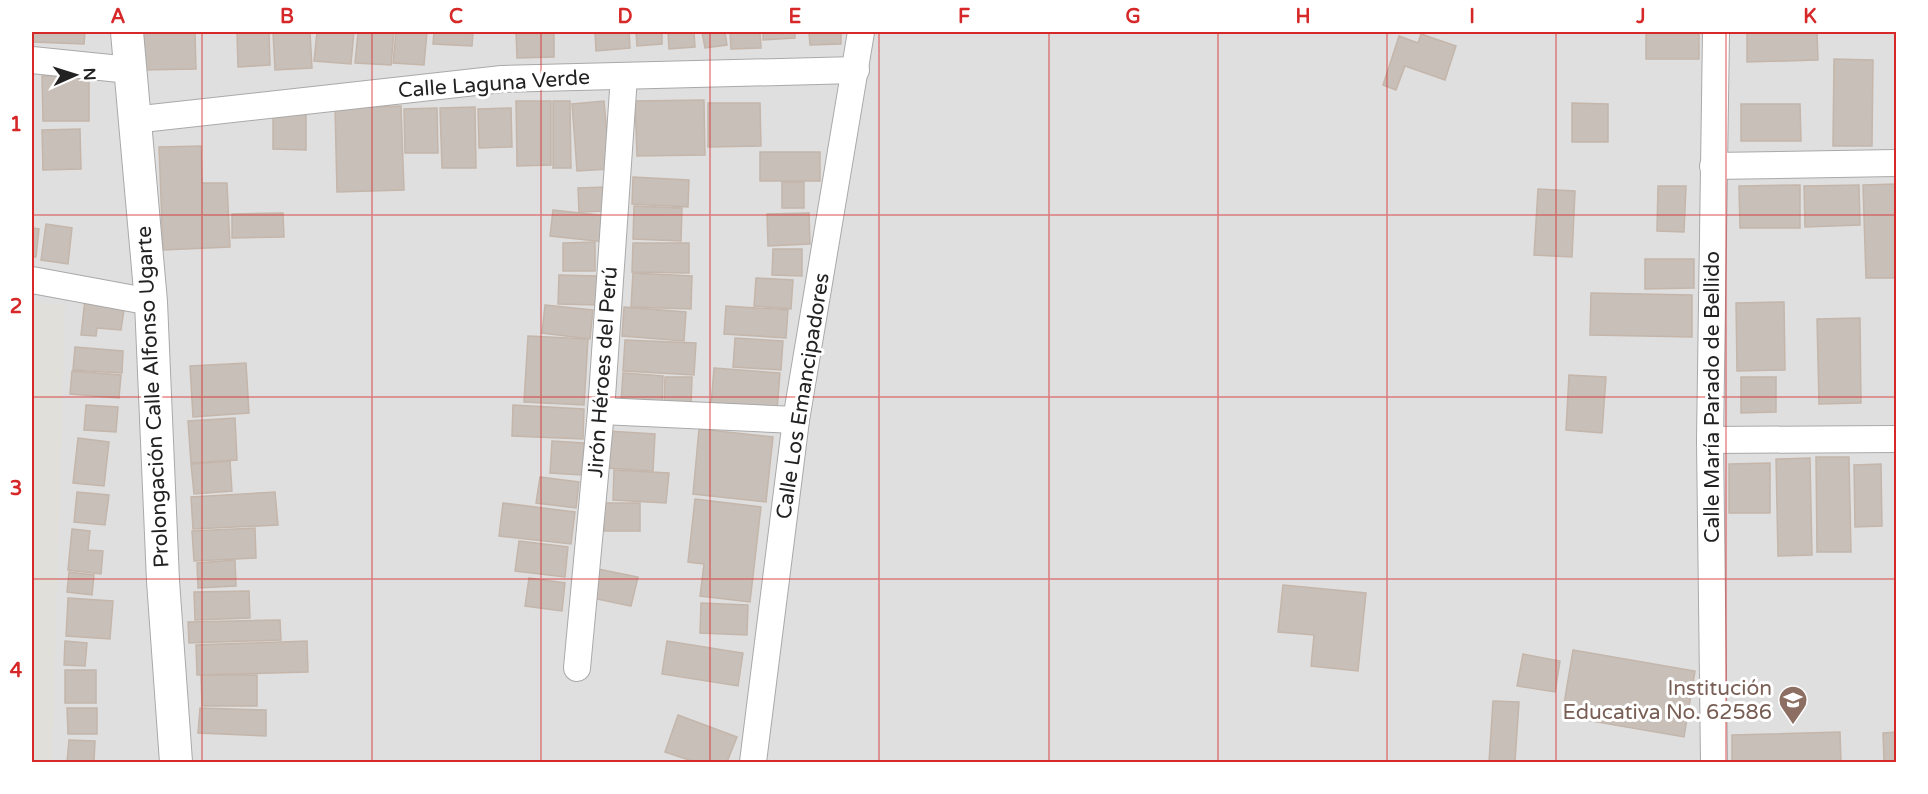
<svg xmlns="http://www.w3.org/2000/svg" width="1928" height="794" viewBox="0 0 1928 794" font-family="'Varela Round',sans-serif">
	<rect width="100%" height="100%" fill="#f2efe9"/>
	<rect fill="#e0dfdf" x="32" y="32" width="1864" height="730"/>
	<path fill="#e1dfda" d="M 32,302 L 65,305 L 52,762 L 32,762 Z"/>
	<g fill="#c7bfb8" stroke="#c4b6ab" stroke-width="1.5">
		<path d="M 33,32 L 85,32 L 84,44 L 32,42 Z"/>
		<path d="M 142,32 L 195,32 L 196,69 L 143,70 Z"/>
		<path d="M 237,32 L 269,32 L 270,65 L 238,67 Z"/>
		<path d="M 273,32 L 310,32 L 312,68 L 275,70 Z"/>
		<path d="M 317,32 L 354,32 L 351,64 L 314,61 Z"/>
		<path d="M 358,32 L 394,32 L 391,65 L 355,63 Z"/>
		<path d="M 396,32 L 427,32 L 424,65 L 393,63 Z"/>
		<path d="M 434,32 L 473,32 L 472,46 L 433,44 Z"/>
		<path d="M 516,32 L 554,32 L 554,57 L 517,58 Z"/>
		<path d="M 595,32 L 629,32 L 630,48 L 596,51 Z"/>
		<path d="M 636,32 L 662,32 L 662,44 L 637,46 Z"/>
		<path d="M 668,32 L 694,32 L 695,47 L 669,49 Z"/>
		<path d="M 702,32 L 725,32 L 727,45 L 705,48 Z"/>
		<path d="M 730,32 L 760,32 L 761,48 L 731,49 Z"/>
		<path d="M 763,32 L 795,32 L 795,38 L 763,40 Z"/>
		<path d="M 809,32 L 841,32 L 841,44 L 810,45 Z"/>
		<rect x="1646" y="32" width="53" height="27"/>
		<path d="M 1747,32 L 1817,32 L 1818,60 L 1747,62 Z"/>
		<path d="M 1421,34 L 1456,46 L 1445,80 L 1405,66 L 1396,90 L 1383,85 L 1399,36 L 1418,43 Z"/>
		<path d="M 1834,59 L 1873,60 L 1872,146 L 1833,146 Z"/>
		<path d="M 89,75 L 89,121 L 43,121 L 42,76 Z"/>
		<path d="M 704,100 L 705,155 L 637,156 L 635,101 Z"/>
		<path d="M 516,101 L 551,101 L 551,165 L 517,166 Z"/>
		<path d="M 553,101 L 570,101 L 571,168 L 553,168 Z"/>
		<path d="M 604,101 L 610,169 L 577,171 L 572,104 Z"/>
		<path d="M 708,103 L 760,103 L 761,146 L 708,147 Z"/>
		<path d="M 1572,103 L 1608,104 L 1608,142 L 1572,142 Z"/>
		<path d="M 1741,104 L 1800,104 L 1801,141 L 1741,141 Z"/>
		<path d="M 401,106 L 404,190 L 337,192 L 335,108 Z"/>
		<path d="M 475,107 L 476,168 L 442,168 L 440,108 Z"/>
		<path d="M 437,108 L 438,153 L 405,153 L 404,109 Z"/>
		<path d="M 511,108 L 512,147 L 479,148 L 478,109 Z"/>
		<path d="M 273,111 L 306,111 L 306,150 L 273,149 Z"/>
		<path d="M 80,129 L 81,169 L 43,170 L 42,130 Z"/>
		<path d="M 201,146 L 202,183 L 227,183 L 230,247 L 163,250 L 159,147 Z"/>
		<rect x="760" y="152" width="60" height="29"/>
		<path d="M 633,177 L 689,180 L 688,207 L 632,204 Z"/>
		<rect x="782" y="182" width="22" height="26"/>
		<path d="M 1896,184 L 1896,278 L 1866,278 L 1863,185 Z"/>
		<path d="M 1800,185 L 1800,228 L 1740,228 L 1739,186 Z"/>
		<path d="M 1859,185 L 1860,225 L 1805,227 L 1804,186 Z"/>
		<path d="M 1658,186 L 1686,186 L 1684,232 L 1657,231 Z"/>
		<path d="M 606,187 L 607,211 L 579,212 L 578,188 Z"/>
		<path d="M 1538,189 L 1575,191 L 1572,257 L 1534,255 Z"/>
		<path d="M 634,206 L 682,208 L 681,241 L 633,239 Z"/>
		<path d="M 553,210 L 607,216 L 605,242 L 550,236 Z"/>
		<path d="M 283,213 L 284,237 L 232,238 L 232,214 Z"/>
		<path d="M 809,213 L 810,244 L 768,246 L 767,214 Z"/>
		<path d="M 46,224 L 72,228 L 68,264 L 41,260 Z"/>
		<path d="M 32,228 L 39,229 L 36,257 L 32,257 Z"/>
		<path d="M 595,242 L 595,271 L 563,271 L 563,243 Z"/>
		<path d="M 633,243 L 689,243 L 689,273 L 632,272 Z"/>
		<path d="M 773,249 L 802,249 L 802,276 L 772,275 Z"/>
		<path d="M 1645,259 L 1694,259 L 1694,288 L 1645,289 Z"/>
		<path d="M 633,273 L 692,276 L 691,309 L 631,307 Z"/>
		<path d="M 559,275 L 597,276 L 597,305 L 558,304 Z"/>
		<path d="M 756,278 L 793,280 L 791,309 L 754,306 Z"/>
		<path d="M 1591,293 L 1692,295 L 1692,337 L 1590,335 Z"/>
		<path d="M 85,299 L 125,303 L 121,330 L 97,328 L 96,336 L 81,335 Z"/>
		<path d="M 1784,302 L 1785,370 L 1737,371 L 1736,303 Z"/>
		<path d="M 545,305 L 593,310 L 590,339 L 542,333 Z"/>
		<path d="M 726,306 L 788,310 L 786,338 L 724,334 Z"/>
		<path d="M 624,307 L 686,312 L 684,341 L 622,336 Z"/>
		<path d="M 1860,318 L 1861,403 L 1819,404 L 1817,319 Z"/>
		<path d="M 528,336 L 588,339 L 584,405 L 524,402 Z"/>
		<path d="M 735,338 L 783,341 L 781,370 L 733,367 Z"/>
		<path d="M 625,340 L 696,343 L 694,375 L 623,371 Z"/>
		<path d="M 75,347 L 123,351 L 122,373 L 73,370 Z"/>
		<path d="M 246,363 L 249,413 L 193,417 L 190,366 Z"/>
		<path d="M 714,368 L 780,373 L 777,410 L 711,406 Z"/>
		<path d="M 72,371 L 121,375 L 119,398 L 70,394 Z"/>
		<path d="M 623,373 L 663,376 L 662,404 L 621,402 Z"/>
		<path d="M 1569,375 L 1606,377 L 1602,433 L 1566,430 Z"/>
		<path d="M 665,377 L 692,377 L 691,405 L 664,404 Z"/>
		<path d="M 1741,377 L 1776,377 L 1776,412 L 1741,413 Z"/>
		<path d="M 86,405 L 118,407 L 116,432 L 84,430 Z"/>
		<path d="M 513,405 L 584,409 L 583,439 L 512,436 Z"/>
		<path d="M 235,418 L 237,460 L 191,463 L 188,421 Z"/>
		<path d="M 699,429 L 773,437 L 766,502 L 693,494 Z"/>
		<path d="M 608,431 L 655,434 L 653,471 L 606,468 Z"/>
		<path d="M 78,438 L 109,442 L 104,486 L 73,483 Z"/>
		<path d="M 552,441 L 584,443 L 582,475 L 550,473 Z"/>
		<path d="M 1816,457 L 1849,457 L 1851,552 L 1817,552 Z"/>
		<path d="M 1810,458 L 1812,555 L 1778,556 L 1776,459 Z"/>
		<path d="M 230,461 L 232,491 L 194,494 L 191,464 Z"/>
		<path d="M 1770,463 L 1770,513 L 1729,513 L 1729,464 Z"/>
		<path d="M 1881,464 L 1882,526 L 1855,527 L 1854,465 Z"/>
		<path d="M 614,470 L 669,473 L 666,503 L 613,500 Z"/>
		<path d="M 540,477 L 579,482 L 576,508 L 536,503 Z"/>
		<path d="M 77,492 L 109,495 L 105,525 L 74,522 Z"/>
		<path d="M 275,492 L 278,525 L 193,529 L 191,497 Z"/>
		<path d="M 695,499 L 761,507 L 750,602 L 700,596 L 704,564 L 688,562 Z"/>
		<path d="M 503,503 L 575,512 L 571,544 L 499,536 Z"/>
		<rect x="604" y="503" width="36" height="28"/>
		<path d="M 255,528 L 256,558 L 194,561 L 192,531 Z"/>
		<path d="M 72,529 L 90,531 L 88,550 L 103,551 L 101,574 L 68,570 Z"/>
		<path d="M 519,541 L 568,547 L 565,577 L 515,571 Z"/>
		<path d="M 235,560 L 236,586 L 198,588 L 197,563 Z"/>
		<path d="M 598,569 L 638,577 L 631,606 L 592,598 Z"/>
		<path d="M 69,572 L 94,575 L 92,595 L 67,592 Z"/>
		<path d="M 529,578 L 565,583 L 562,611 L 525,606 Z"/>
		<path d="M 1283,585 L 1366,593 L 1358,671 L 1311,666 L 1314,635 L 1278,632 Z"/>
		<path d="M 249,591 L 250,618 L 195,620 L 194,592 Z"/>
		<path d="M 68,598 L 113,601 L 110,639 L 66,636 Z"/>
		<path d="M 701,603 L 748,605 L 747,635 L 700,633 Z"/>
		<path d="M 280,620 L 281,640 L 189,643 L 188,622 Z"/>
		<path d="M 65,641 L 87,643 L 85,666 L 64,665 Z"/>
		<path d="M 307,641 L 308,672 L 197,675 L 196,645 Z"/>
		<path d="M 667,641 L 743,653 L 738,686 L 662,674 Z"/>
		<path d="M 1573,650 L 1695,671 L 1684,737 L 1562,716 Z"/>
		<path d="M 1523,654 L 1560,661 L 1555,692 L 1517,686 Z"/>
		<rect x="65" y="670" width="31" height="33"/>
		<path d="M 201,675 L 257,675 L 257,706 L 202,706 Z"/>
		<path d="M 1493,701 L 1519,702 L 1515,762 L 1489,762 Z"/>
		<path d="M 67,708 L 97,708 L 97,734 L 68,734 Z"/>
		<path d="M 200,708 L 266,710 L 266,736 L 198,733 Z"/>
		<path d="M 678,715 L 737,737 L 727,762 L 695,762 L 665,752 Z"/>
		<path d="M 1840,732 L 1841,762 L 1732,762 L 1732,735 Z"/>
		<path d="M 1896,732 L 1896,762 L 1884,762 L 1883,733 Z"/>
		<path d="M 69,740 L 95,741 L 94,762 L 67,762 Z"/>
	</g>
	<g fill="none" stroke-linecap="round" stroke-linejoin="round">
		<g stroke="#a9a9a9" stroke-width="28">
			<g id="minor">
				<path d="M 32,60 L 130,70"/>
				<path d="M 133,120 L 502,79 L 856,70"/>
				<path d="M 1713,166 L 1896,163"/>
				<path d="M 32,280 L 151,302"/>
				<path d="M 601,411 L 796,420"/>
				<path d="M 1710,440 L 1896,439"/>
				<path d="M 577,668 L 601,411 L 624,76"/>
				<path d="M 753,762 L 796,420 L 861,32"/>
				<path d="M 1714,762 L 1710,440 L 1716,32"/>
			</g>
		</g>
		<g stroke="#a9a9a9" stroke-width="34">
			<path id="tertiary" d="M 127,32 L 151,302 L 163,581 L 176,762"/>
		</g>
		<use href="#minor" stroke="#fff" stroke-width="26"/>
		<use href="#tertiary" stroke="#fff" stroke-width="32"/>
	</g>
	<path fill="none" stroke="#d62828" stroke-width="1.5" stroke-opacity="0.55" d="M 202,32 L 202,762M 372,32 L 372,762M 541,32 L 541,762M 710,32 L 710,762M 879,32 L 879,762M 1049,32 L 1049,762M 1218,32 L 1218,762M 1387,32 L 1387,762M 1556,32 L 1556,762M 1726,32 L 1726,762M 32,215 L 1896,215M 32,397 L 1896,397M 32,579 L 1896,579"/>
	<defs>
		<g id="school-pin" transform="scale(1.5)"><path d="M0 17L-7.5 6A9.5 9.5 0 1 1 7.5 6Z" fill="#8d6e63" stroke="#fff"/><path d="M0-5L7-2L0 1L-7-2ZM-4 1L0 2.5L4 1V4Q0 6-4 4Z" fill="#fff"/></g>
	</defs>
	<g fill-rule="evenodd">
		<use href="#school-pin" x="1793" y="700"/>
	</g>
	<g text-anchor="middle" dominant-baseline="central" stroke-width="6" stroke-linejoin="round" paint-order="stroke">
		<g font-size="21" fill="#222" stroke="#fff">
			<text transform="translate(494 84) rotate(-4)">Calle Laguna Verde</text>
			<text transform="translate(603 372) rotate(-86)">Jirón Héroes del Perú</text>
			<text transform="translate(803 396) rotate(-81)">Calle Los Emancipadores</text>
			<text transform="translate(153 397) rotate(-93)">Prolongación Calle Alfonso Ugarte</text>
			<text transform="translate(1712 397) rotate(-90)">Calle María Parado de Bellido</text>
		</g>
		<g font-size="21" fill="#785e54" stroke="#fff" text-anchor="end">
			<text x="1772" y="688">Institución<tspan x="1772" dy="24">Educativa No. 62586</tspan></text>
		</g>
	</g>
	<rect width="1928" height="794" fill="none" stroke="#ffffff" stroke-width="66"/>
	<g transform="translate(75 75) rotate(87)" stroke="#ffffff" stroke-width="4.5" paint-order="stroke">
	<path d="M0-4.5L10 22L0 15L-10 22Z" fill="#222222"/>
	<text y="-9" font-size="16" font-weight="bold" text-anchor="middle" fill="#222222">N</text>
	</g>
	<rect x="33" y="33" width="1862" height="728" fill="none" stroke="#d62828" stroke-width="2"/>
	<g font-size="20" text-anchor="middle" font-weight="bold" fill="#d62828">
		<text x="118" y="23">A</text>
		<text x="287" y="23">B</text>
		<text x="456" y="23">C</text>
		<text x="625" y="23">D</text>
		<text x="795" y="23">E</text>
		<text x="964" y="23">F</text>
		<text x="1133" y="23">G</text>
		<text x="1303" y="23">H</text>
		<text x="1472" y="23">I</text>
		<text x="1641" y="23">J</text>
		<text x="1810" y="23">K</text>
		<text x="16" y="131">1</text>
		<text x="16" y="313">2</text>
		<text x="16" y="495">3</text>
		<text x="16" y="677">4</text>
	</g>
</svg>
